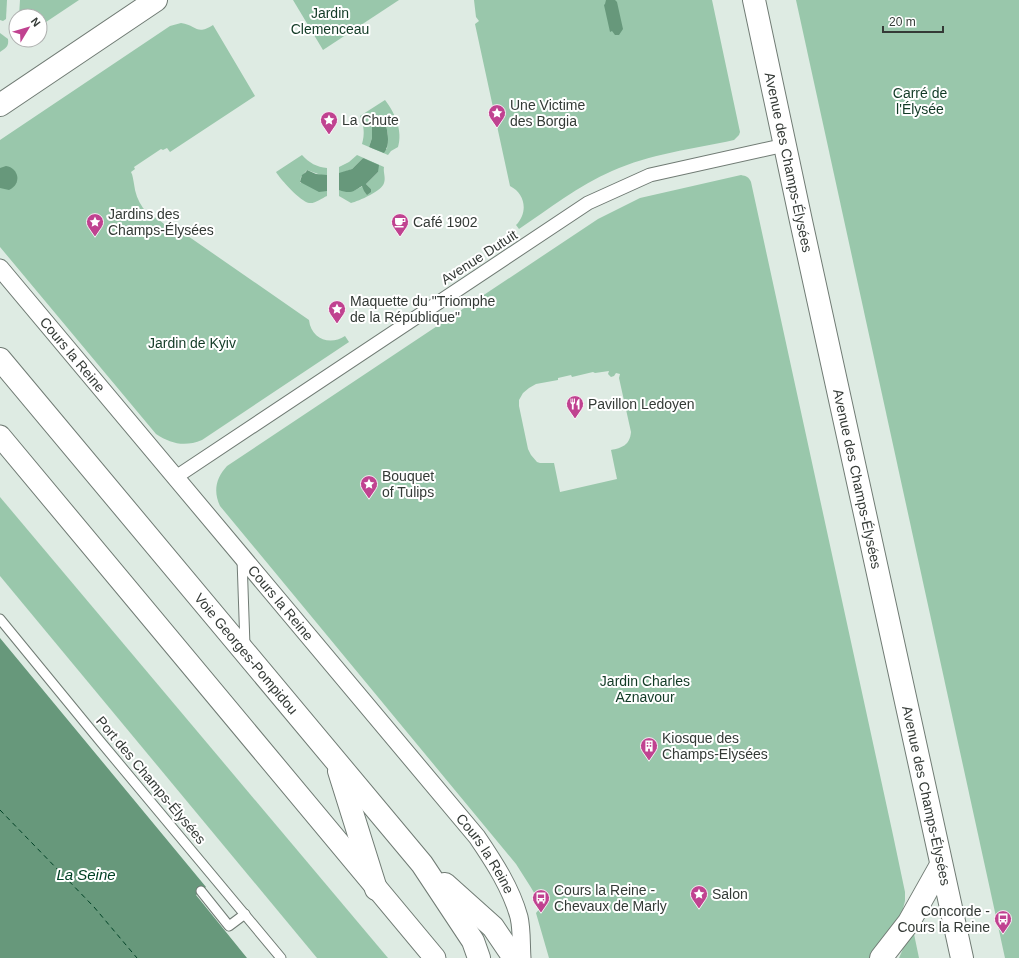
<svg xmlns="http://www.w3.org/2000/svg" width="1019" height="958" viewBox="0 0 1019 958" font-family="Helvetica,sans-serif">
	<rect width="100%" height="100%" fill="#deebe3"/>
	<g fill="#99c7ab" fill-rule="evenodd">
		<path d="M 0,0 L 7,0 L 6,19 L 3,21 L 0,20 Z"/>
		<path d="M 20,0 L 79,0 L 40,26 L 40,16 L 19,16 Z"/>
		<path d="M 293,0 L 399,0 L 323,50 Z"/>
		<path d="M 474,0 L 712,0 L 740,132 L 739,135 L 734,140 C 693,149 650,154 612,171 C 579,185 549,209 519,229 L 516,225 C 528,213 526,194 510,186 L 475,24 L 479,21 L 476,17 Z"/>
		<path d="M 796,0 L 1019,0 L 1019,958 L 1005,958 Z"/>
		<path d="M 181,23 C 197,25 196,36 213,25 L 255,96 L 170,152 L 167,148 L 163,150 L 161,149 L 134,167 L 135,169 L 131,172 C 133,176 133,179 134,184 C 135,193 138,201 143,208 C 150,216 162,220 168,228 L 172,225 L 309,320 C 311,339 330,346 345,336 L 349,342 L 202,440 C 185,447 171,444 156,434 L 0,247 L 0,140 L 170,26 Z"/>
		<path d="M 0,33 L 8,39 C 9,46 6,48 0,52 Z"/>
		<path d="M 385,100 C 395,113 403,131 398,147 L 391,151 L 388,155 L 362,144 C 365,134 364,125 360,116 ZM 379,123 L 383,125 L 386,125 L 388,135 L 387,149 L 369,147 L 372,138 L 372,127 L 375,126 Z"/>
		<path d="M 302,155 C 309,163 317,167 327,168 L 327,196 C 322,198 315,204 309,203 C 300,201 281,180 276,172 ZM 307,170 L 321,175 L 300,183 L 301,177 Z"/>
		<path d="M 357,155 L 384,167 C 383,172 386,178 384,183 C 382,191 359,201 351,203 L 339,196 L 339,167 L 349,162 ZM 363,158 L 378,172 L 366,184 L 371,189 L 371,192 L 364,188 L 363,186 L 353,191 L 339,174 L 352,169 Z"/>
		<path d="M 741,175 C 746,176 749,177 751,182 L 893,835 L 905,892 L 905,901 L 900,920 L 872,958 L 549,958 L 536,913 L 542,906 L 530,886 L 516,864 L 220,506 C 213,491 216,478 227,466 L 598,219 L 640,198 ZM 609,371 L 608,374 L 611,377 L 614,376 L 616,373 L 620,374 L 619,378 L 631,432 C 630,445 622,448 611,450 L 617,479 L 560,492 L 554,463 L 540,463 L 537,462 L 531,455 L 528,449 L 519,406 L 519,400 L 523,393 L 529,388 L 536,384 L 558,380 L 558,378 L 571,375 L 572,377 L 593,372 L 595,373 Z"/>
		<path d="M 0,497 L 388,958 L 317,958 L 0,576 Z"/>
		<path d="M 910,933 L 914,934 L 919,958 L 899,958 Z"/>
	</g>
	<g fill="#67987b">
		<path d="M 606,0 L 615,0 L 617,2 L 623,29 L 619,35 L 615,35 L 612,31 L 610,32 L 604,5 L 605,4 Z"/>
		<path d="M 377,123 L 386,125 C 388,134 390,145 384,153 L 369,147 L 372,138 L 372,126 L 374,126 Z"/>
		<path d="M 363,158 L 379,165 L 378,172 L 366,184 L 371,189 L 371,192 L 367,195 L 364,191 L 362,186 C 353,192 350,194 339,190 L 339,173 L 352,169 Z"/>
		<path d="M 6,166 C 19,168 22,184 9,190 L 0,188 L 0,168 Z"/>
		<path d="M 307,170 L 316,174 L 327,175 L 327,191 L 319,192 L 300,182 L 302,175 L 306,172 Z"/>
		<path d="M 0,638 L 206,887 L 196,895 L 247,958 L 0,958 Z"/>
	</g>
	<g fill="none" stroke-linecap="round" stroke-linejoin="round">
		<path stroke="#004125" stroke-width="1" stroke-dasharray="5 4" stroke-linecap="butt" d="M 0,810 L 94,907 L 137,958"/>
		<g stroke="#707b74" stroke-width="11">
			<g id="service">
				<path d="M 242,559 L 245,646"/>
				<path d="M 0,619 L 100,741 L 281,958"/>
				<path d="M 201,891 L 229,926 L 245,914"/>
			</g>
		</g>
		<g stroke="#707b74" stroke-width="15">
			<path id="pedestrian" d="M 176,477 L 588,203 L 650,175 L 785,145"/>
		</g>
		<g stroke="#707b74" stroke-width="19">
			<g id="minor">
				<path id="s1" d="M 0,268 L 477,837 C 494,862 511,888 519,917 C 522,930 521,945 522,958"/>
			</g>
		</g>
		<g stroke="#707b74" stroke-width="23">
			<path id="tertiary" d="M 0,436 L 435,958"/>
		</g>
		<g stroke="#707b74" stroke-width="24">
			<g id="primary">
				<path id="s2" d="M 754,0 L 801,221 L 962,958"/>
				<path d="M 0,105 L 156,0"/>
				<path id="s3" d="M 0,359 L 422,864 L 473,941 L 479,958"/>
				<path d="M 339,771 L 376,889"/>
				<path d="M 445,884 L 493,927 L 514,958"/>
				<path d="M 881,958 L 909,922 L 941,865"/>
			</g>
		</g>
		<use href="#service" stroke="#fff" stroke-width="9"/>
		<use href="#pedestrian" stroke="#fff" stroke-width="13"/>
		<use href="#minor" stroke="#fff" stroke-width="17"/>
		<use href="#tertiary" stroke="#fff" stroke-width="21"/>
		<use href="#primary" stroke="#fff" stroke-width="22"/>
	</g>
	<defs>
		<g id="sight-pin" transform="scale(0.9)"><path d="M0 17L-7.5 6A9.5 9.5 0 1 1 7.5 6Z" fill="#c04290" stroke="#fff"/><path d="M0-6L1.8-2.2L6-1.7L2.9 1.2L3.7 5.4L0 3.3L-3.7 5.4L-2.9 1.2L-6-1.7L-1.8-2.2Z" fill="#fff"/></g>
		<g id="cafe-pin" transform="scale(0.9)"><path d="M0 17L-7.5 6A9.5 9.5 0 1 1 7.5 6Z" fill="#c04290" stroke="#fff"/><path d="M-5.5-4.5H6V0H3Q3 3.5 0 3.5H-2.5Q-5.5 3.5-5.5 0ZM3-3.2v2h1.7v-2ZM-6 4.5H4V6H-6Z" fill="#fff"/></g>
		<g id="restaurant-pin" transform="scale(0.9)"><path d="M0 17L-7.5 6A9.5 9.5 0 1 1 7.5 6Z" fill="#c04290" stroke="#fff"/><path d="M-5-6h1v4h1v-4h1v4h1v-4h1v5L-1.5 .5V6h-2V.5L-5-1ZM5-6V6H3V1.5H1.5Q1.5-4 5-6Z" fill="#fff"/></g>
		<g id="building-pin" transform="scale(0.9)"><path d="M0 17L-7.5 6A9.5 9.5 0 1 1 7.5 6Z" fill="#c04290" stroke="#fff"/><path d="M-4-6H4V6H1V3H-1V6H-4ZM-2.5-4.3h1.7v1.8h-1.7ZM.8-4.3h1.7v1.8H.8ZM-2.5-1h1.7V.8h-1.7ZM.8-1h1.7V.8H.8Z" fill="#fff"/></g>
		<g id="bus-pin" transform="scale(0.9)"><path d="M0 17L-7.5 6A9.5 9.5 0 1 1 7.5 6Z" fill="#c04290" stroke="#fff"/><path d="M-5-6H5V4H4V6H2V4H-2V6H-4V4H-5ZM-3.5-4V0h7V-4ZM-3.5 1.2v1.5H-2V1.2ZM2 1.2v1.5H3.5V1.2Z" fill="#fff"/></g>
	</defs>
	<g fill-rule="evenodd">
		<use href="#sight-pin" x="497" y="113"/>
		<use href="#sight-pin" x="329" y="120"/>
		<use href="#sight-pin" x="95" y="222"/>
		<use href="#cafe-pin" x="400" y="222"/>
		<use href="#sight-pin" x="337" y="309"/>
		<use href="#restaurant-pin" x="575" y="404"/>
		<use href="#sight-pin" x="369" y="484"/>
		<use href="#building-pin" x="649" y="746"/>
		<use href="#sight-pin" x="699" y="894"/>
		<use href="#bus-pin" x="541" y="898"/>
		<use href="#bus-pin" x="1003" y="919"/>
	</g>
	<g text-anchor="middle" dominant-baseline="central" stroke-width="4" stroke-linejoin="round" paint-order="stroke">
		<g font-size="14" fill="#113a25" stroke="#fff">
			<text x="330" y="13">Jardin<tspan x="330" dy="16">Clemenceau</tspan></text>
			<text x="920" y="93">Carré de<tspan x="920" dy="16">l'Élysée</tspan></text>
			<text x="192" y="343">Jardin de Kyiv</text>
			<text x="645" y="681">Jardin Charles<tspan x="645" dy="16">Aznavour</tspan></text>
		</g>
		<g font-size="14" fill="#343a36" stroke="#fff" text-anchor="start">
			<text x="510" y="105">Une Victime<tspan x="510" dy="16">des Borgia</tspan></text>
			<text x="342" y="120">La Chute</text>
			<text x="108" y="214">Jardins des<tspan x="108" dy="16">Champs-Élysées</tspan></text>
			<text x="413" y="222">Café 1902</text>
			<text x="350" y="301">Maquette du "Triomphe<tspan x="350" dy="16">de la République"</tspan></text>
			<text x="588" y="404">Pavillon Ledoyen</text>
			<text x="382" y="476">Bouquet<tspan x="382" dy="16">of Tulips</tspan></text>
			<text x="662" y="738">Kiosque des<tspan x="662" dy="16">Champs-Elysées</tspan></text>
			<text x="554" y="890">Cours la Reine -<tspan x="554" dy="16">Chevaux de Marly</tspan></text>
			<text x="712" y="894">Salon</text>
			<text x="990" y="911" text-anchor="end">Concorde -<tspan x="990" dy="16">Cours la Reine</tspan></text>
		</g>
		<g font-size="14" fill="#343a36" stroke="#fff">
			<text stroke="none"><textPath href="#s2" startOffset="166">Avenue des Champs-Élysées</textPath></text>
			<text transform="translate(479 257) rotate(-33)">Avenue Dutuit</text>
			<text stroke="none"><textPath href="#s1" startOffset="113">Cours la Reine</textPath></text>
			<text stroke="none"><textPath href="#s2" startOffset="490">Avenue des Champs-Élysées</textPath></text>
			<text stroke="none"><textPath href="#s1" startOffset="437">Cours la Reine</textPath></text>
			<text stroke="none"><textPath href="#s3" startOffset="384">Voie Georges-Pompidou</textPath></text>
			<text transform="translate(151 780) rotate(50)">Port des Champs-Élysées</text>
			<text stroke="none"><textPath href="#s2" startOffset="814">Avenue des Champs-Élysées</textPath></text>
			<text stroke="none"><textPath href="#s1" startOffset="761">Cours la Reine</textPath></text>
		</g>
		<g font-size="15" font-style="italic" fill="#004125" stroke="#fff">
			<text x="86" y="874">La Seine</text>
		</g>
	</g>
	<g transform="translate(28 28) rotate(52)"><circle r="19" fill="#ffffff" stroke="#aeb0af"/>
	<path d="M0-3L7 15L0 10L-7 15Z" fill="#c04290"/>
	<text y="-6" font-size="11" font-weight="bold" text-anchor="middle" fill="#343a36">N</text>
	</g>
	<path d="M883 26v6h60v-6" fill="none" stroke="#343a36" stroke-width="2"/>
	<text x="889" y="26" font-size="12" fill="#343a36" stroke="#ffffff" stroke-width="3" paint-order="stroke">20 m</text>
</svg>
